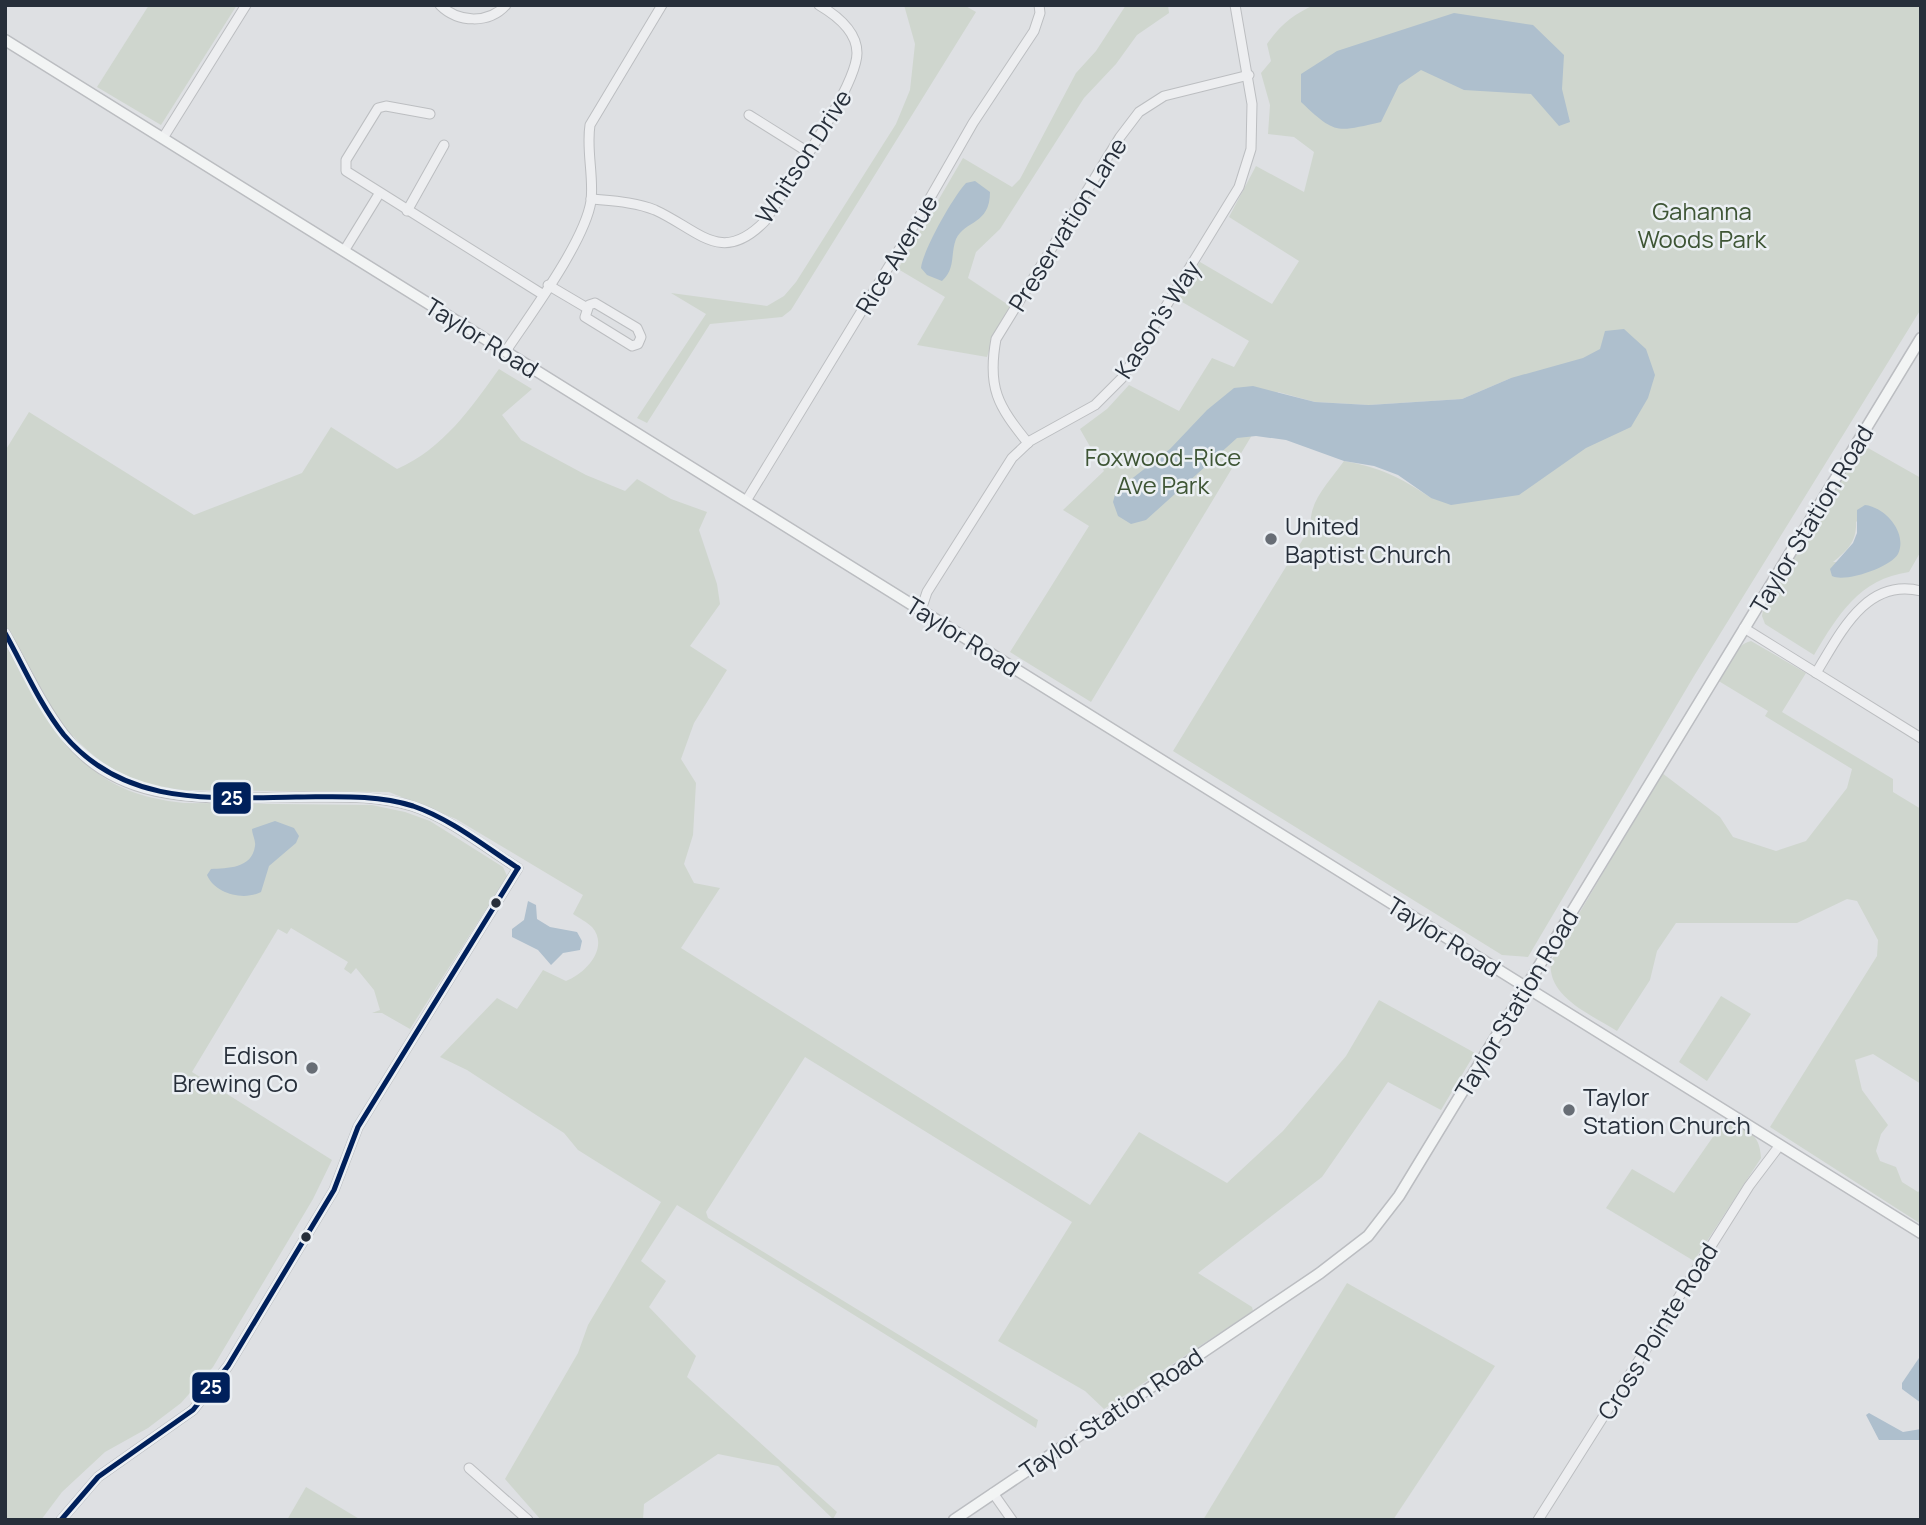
<svg xmlns="http://www.w3.org/2000/svg" width="1926" height="1525" viewBox="0 0 1926 1525" font-family="Manrope,sans-serif">
	<rect width="100%" height="100%" fill="#dee0e3"/>
	<g fill="#cfd6ce" fill-rule="evenodd">
		<path d="M 149,5 L 237,5 L 161,125 L 97,87 Z"/>
		<path d="M 904,5 L 964,5 L 976,12 L 791,310 L 782,317 L 710,324 L 647,423 L 637,418 L 706,314 L 671,293 L 767,306 L 784,296 L 796,282 L 896,124 L 910,90 L 915,44 Z"/>
		<path d="M 1126,5 L 1168,5 L 1169,13 L 1137,35 L 1116,64 L 1084,98 L 1000,229 L 976,252 L 968,278 L 1010,306 L 994,334 L 987,357 L 917,345 L 945,297 L 898,269 L 963,158 L 1012,187 L 1020,179 L 1076,73 L 1096,51 Z"/>
		<path d="M 1314,5 L 1921,5 L 1921,309 L 1694,676 L 1528,957 L 1502,955 L 1173,751 L 1311,526 C 1308,501 1331,480 1344,461 C 1379,467 1402,478 1431,498 L 1511,378 L 1462,399 L 1369,405 L 1315,402 L 1278,392 L 1091,702 L 1010,652 L 1089,526 L 1063,510 L 1104,471 L 1080,429 L 1107,409 L 1129,385 L 1179,411 L 1212,358 L 1234,367 L 1249,341 L 1177,299 L 1200,262 L 1272,304 L 1299,261 L 1229,217 L 1256,166 L 1304,192 L 1314,152 L 1294,137 L 1268,134 L 1270,105 L 1261,73 L 1271,61 L 1267,44 C 1280,25 1294,14 1314,5 Z"/>
		<path d="M 499,369 L 532,389 L 502,415 L 521,440 L 586,475 L 625,491 L 637,479 L 671,499 L 707,512 L 699,530 L 717,584 L 720,604 L 690,646 L 727,670 L 694,723 L 681,759 L 696,783 L 693,835 L 684,864 L 694,883 L 720,888 L 681,948 L 1090,1205 L 1139,1132 L 1227,1183 L 1283,1131 L 1346,1056 L 1379,1000 L 1475,1053 L 1441,1110 L 1388,1082 L 1322,1177 L 1198,1273 L 1252,1307 L 1253,1311 L 1104,1409 L 1085,1391 L 998,1341 L 1072,1222 L 805,1057 L 706,1212 L 708,1218 L 1038,1420 L 1036,1428 L 677,1205 L 641,1261 L 666,1281 L 649,1307 L 696,1356 L 687,1377 L 837,1512 L 833,1519 L 778,1466 L 718,1454 L 644,1504 L 643,1520 L 541,1520 L 505,1479 L 578,1353 L 588,1325 L 661,1202 L 578,1150 L 564,1133 L 467,1070 L 440,1057 L 497,998 L 517,1009 L 543,970 L 566,981 C 585,974 610,948 592,927 C 587,922 579,918 573,914 L 583,895 L 456,819 L 389,792 L 174,790 C 133,783 101,767 73,736 L 64,742 C 100,782 130,797 184,803 L 372,805 L 405,812 L 430,821 L 503,867 L 507,876 L 410,1029 L 382,1013 L 372,1013 L 380,1010 L 374,990 L 356,968 L 351,974 L 344,969 L 348,962 L 291,928 L 287,934 L 278,929 L 192,1072 L 332,1160 L 313,1199 L 213,1367 L 181,1403 L 148,1428 L 105,1452 L 62,1492 L 41,1520 L 5,1520 L 5,451 L 29,412 L 194,515 L 302,473 L 331,427 L 397,469 C 443,449 471,408 499,369 Z"/>
		<path d="M 1861,444 L 1921,478 L 1921,551 L 1909,572 C 1859,579 1838,615 1814,655 L 1765,624 L 1762,616 L 1764,605 ZM 1856,521 L 1891,561 L 1833,562 C 1848,550 1857,541 1856,521 Z"/>
		<path d="M 1751,641 L 1806,673 L 1782,712 L 1893,779 L 1893,792 L 1921,809 L 1921,1084 L 1873,1054 L 1855,1060 L 1862,1090 L 1888,1125 L 1881,1134 L 1876,1151 L 1880,1161 L 1896,1167 L 1902,1182 L 1918,1192 L 1921,1189 L 1921,1224 L 1770,1127 L 1877,956 L 1878,940 L 1857,901 L 1847,899 L 1797,923 L 1676,923 L 1657,951 L 1650,980 L 1617,1031 C 1592,1015 1546,997 1551,961 L 1662,773 L 1720,817 L 1733,837 L 1776,851 L 1806,841 L 1847,788 L 1852,769 L 1765,716 L 1768,711 L 1717,680 C 1726,666 1734,645 1751,641 Z"/>
		<path d="M 1721,996 L 1751,1014 L 1707,1081 L 1679,1062 Z"/>
		<path d="M 1726,1118 C 1746,1131 1760,1132 1761,1158 L 1694,1261 L 1606,1208 L 1632,1169 L 1674,1193 Z"/>
		<path d="M 1347,1283 L 1495,1366 L 1393,1520 L 1203,1520 Z"/>
		<path d="M 306,1487 L 361,1520 L 287,1520 Z"/>
	</g>
	<g fill="#aebfcd">
		<path d="M 1454,13 L 1533,25 L 1564,55 L 1562,89 L 1570,122 L 1559,126 L 1531,94 L 1464,90 L 1421,70 L 1399,85 L 1381,122 C 1336,132 1336,135 1301,102 L 1301,74 L 1337,51 Z"/>
		<path d="M 975,181 L 990,192 C 990,225 965,220 956,239 C 950,255 956,268 942,281 L 927,275 L 921,268 C 923,250 953,197 966,183 Z"/>
		<path d="M 1624,329 L 1646,349 L 1655,375 L 1648,398 L 1631,427 L 1586,448 L 1519,495 L 1451,505 L 1431,498 L 1398,475 L 1374,466 L 1344,461 L 1286,440 L 1256,436 L 1237,438 L 1146,520 L 1131,524 L 1118,516 L 1113,502 L 1116,491 L 1170,449 L 1207,410 L 1234,388 L 1253,386 L 1315,402 L 1369,405 L 1462,399 L 1511,378 L 1583,358 L 1600,349 L 1605,331 Z"/>
		<path d="M 1865,505 C 1885,507 1908,533 1898,554 C 1891,567 1845,583 1832,576 L 1830,569 L 1853,543 L 1857,533 L 1857,510 Z"/>
		<path d="M 275,821 L 294,828 L 299,836 L 296,843 L 269,866 L 261,892 C 244,901 215,894 207,875 L 211,869 C 227,868 252,869 255,846 C 256,841 252,834 252,829 Z"/>
		<path d="M 528,901 L 536,905 L 537,919 L 550,927 L 577,932 L 582,941 L 580,950 L 563,953 L 551,965 L 538,950 L 512,937 L 512,929 L 524,920 Z"/>
		<path d="M 1921,1355 L 1921,1403 L 1902,1389 L 1902,1383 Z"/>
		<path d="M 1869,1413 L 1903,1432 L 1921,1429 L 1921,1440 L 1879,1440 L 1866,1415 Z"/>
	</g>
	<g fill="none" stroke-linecap="round" stroke-linejoin="round">
		<g stroke="#bcbec1" stroke-width="11">
			<g id="minor">
				<path d="M 440,5 C 458,23 489,24 506,5"/>
				<path d="M 430,114 L 386,106 L 378,108 L 346,160 L 346,171 L 542,294"/>
				<path d="M 749,115 L 808,152"/>
				<path d="M 163,138 L 246,5"/>
				<path d="M 591,199 C 612,201 636,202 655,210 C 699,230 721,266 765,221 C 785,188 857,87 857,53 C 857,31 836,15 819,5"/>
				<path d="M 407,211 L 444,145"/>
				<path d="M 344,251 L 379,194"/>
				<path d="M 548,285 L 587,308"/>
				<path d="M 595,303 L 637,328 L 641,337 L 638,344 L 632,346 L 585,317 L 589,305 Z"/>
				<path d="M 506,351 C 530,315 585,241 591,201 C 594,176 586,150 590,125 L 662,5"/>
				<path d="M 1028,443 C 998,406 987,388 996,339 L 1120,137 L 1139,112 L 1164,96 L 1249,75"/>
				<path d="M 746,501 L 922,212 L 973,123 L 1034,31 L 1040,13 L 1039,5"/>
				<path d="M 921,610 L 927,592 L 1012,458 L 1030,441 L 1095,405 L 1122,378 L 1239,187 L 1251,149 L 1252,104 L 1235,5"/>
				<path d="M 1744,628 L 1921,738"/>
				<path d="M 5,633 C 24,666 41,704 64,734 C 121,811 217,797 300,797 C 338,797 376,795 412,806 C 450,818 484,847 518,868 L 358,1127 L 334,1190 L 228,1366 L 193,1410 L 98,1477 L 61,1520"/>
				<path d="M 1816,673 C 1840,634 1866,577 1921,591"/>
				<path d="M 469,1468 L 528,1520"/>
				<path d="M 993,1493 L 1012,1520"/>
				<path d="M 1538,1520 L 1749,1186 L 1780,1145"/>
			</g>
		</g>
		<g stroke="#bbbdc1" stroke-width="13">
			<g id="major">
				<path d="M 5,40 L 1921,1233"/>
				<path d="M 954,1520 L 1320,1273 L 1368,1236 L 1399,1196 L 1921,338"/>
			</g>
		</g>
		<use href="#minor" stroke="#edeef0" stroke-width="9"/>
		<use href="#major" stroke="#f2f4f4" stroke-width="10"/>
		<g stroke="#ebeff3" stroke-width="10">
			<g id="bus-1">
				<path d="M 5,633 C 24,667 40,705 64,735 C 125,807 211,798 296,797 C 335,797 375,794 413,806 C 451,819 484,846 518,868"/>
				<path d="M 61,1520 L 98,1477 L 193,1410 L 228,1366 L 334,1190 L 358,1127 L 518,868"/>
			</g>
		</g>
		<use href="#bus-1" stroke="#00205b" stroke-width="5"/>
	</g>
	<g fill="#676d75" stroke="#ebeff3" stroke-width="2.5">
		<circle cx="1271" cy="539" r="7"/>
		<circle cx="312" cy="1068" r="7"/>
		<circle cx="1569" cy="1110" r="7"/>
	</g>
	<g fill="#272f3a" stroke="#ebeff3" stroke-width="2.5">
		<circle cx="496" cy="903" r="6"/>
		<circle cx="306" cy="1237" r="6"/>
	</g>
	<g text-anchor="middle" dominant-baseline="central" stroke-width="5" stroke-linejoin="round" paint-order="stroke">
		<g font-size="24" fill="#272f3a" stroke="#ebeff3">
			<text transform="translate(803 156) rotate(-57)">Whitson Drive</text>
			<text transform="translate(1067 224) rotate(-58)">Preservation Lane</text>
			<text transform="translate(896 254) rotate(-59)">Rice Avenue</text>
			<text transform="translate(1157 319) rotate(-57)">Kason's Way</text>
			<text transform="translate(482 337) rotate(32)">Taylor Road</text>
			<text transform="translate(1811 519) rotate(-59)">Taylor Station Road</text>
			<text transform="translate(963 636) rotate(32)">Taylor Road</text>
			<text transform="translate(1444 936) rotate(32)">Taylor Road</text>
			<text transform="translate(1516 1003) rotate(-59)">Taylor Station Road</text>
			<text transform="translate(1657 1331) rotate(-58)">Cross Pointe Road</text>
			<text transform="translate(1111 1413) rotate(-34)">Taylor Station Road</text>
		</g>
		<g font-size="24" fill="#3e5535" stroke="#ebeff3">
			<text x="1702" y="210">Gahanna<tspan x="1702" dy="28">Woods Park</tspan></text>
			<text x="1163" y="456">Foxwood-Rice<tspan x="1163" dy="28">Ave Park</tspan></text>
		</g>
		<g font-size="24" fill="#272f3a" stroke="#ebeff3" text-anchor="start">
			<text x="1285" y="525">United<tspan x="1285" dy="28">Baptist Church</tspan></text>
			<text x="298" y="1054" text-anchor="end">Edison<tspan x="298" dy="28">Brewing Co</tspan></text>
			<text x="1583" y="1096">Taylor<tspan x="1583" dy="28">Station Church</tspan></text>
		</g>
	</g>
	<g stroke="#ebeff3" stroke-width="2.5">
		<rect x="212" y="781" width="40" height="34" rx="7" fill="#00205b"/>
		<rect x="191" y="1371" width="40" height="33" rx="7" fill="#00205b"/>
	</g>
	<g font-size="19" text-anchor="middle" font-weight="bold" fill="#fff">
		<text x="232" y="805">25</text>
		<text x="211" y="1394">25</text>
	</g>
	<rect width="1926" height="1525" fill="none" stroke="#272f3a" stroke-width="14"/>
</svg>
